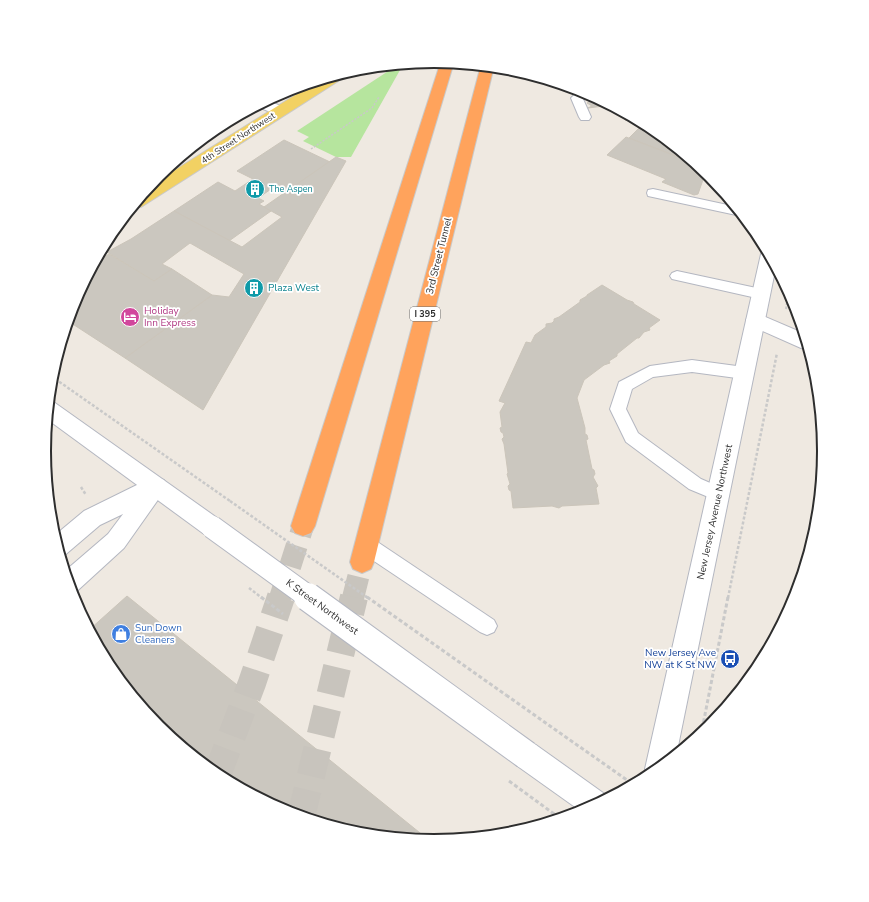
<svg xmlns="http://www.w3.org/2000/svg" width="869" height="902" viewBox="0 0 869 902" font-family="'Nunito Sans',sans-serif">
	<rect width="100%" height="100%" fill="#efe9e1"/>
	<path fill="#b6e59e" d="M 404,63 L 351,157 L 336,157 L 303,141 L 309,137 L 297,131 L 399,64 Z"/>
	<g fill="#cbc7bf" stroke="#cbc5ba">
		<path d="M 596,97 L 612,105 L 588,108 L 592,106 L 587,103 Z"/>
		<path d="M 628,114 L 652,126 L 699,165 L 629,138 L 643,124 L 625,120 Z"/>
		<path d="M 626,137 L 699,165 L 706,171 L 698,194 L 694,195 L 662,182 L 666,179 L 607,155 Z"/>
		<path d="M 284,140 L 330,162 L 286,193 L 274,187 L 258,198 L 264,201 L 259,204 L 271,211 L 229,241 L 174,211 L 218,182 L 235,191 L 253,179 L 237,171 Z"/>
		<path d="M 336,157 L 346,161 L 203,410 L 125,358 L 212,295 L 229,297 L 244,274 L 190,243 L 162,264 L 172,269 L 154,281 L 107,252 L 131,239 L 174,211 L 242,247 L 282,217 L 264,207 Z"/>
		<path d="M 109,254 L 154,281 L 172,269 L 212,295 L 125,358 L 68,321 L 74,301 L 94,263 Z"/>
		<path d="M 602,285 L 627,300 L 633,302 L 634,304 L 660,320 L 649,328 L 650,330 L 644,332 L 639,338 L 637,338 L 617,354 L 617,356 L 609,361 L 610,363 L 604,365 L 584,380 L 577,398 L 585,428 L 585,434 L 587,435 L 588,439 L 586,440 L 592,469 L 594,470 L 595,474 L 593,477 L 598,486 L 596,488 L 599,504 L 562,506 L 559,508 L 552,506 L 513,508 L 511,491 L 509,490 L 508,486 L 510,484 L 507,474 L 508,473 L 504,444 L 502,439 L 504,437 L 503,433 L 501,432 L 500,428 L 502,427 L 500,412 L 505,403 L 499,401 L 526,342 L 531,343 L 535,335 L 546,327 L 546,324 L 552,323 L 554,321 L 554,319 L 559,317 L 580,302 L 580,300 L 587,296 L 587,295 Z"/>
		<path d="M 127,596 L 430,841 L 358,834 L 285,812 L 217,776 L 158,727 L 110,668 L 89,630 Z"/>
	</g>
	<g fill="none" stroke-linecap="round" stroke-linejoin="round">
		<g stroke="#c8c4bd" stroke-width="22" stroke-dasharray="22 11" stroke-linecap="butt">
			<path d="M 280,598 L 303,526"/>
			<path d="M 353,598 L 362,562"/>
		</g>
		<g stroke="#c8c4bd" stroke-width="28" stroke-dasharray="28 14" stroke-linecap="butt">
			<path d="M 217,775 L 252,683 L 281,597"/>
			<path d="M 301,817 L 354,597"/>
		</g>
		<g stroke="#b4b7c1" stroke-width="2">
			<g id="service">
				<path d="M 580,89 L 589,93 L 583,99 L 591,117 L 589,120 L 581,120 L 579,117 L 571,98 Z"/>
				<path d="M 653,189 L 737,207 L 744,215 L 741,216 L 648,196 L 647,193 L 648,190 Z"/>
				<path d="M 677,271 L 761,289 L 766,291 L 768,294 L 766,297 L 761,299 L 672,279 L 670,276 L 672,273 Z"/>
				<path d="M 692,360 L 744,367 L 750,369 L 752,373 L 750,377 L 744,379 L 692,372 L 653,377 L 632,389 L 626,409 L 638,433 L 701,479 L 724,489 L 727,494 L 724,499 L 718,501 L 689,489 L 626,442 L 610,409 L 619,382 L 650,366 Z"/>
				<path d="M 366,537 L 373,539 L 494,620 L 497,626 L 494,632 L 487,635 L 480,632 L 359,551 L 357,545 L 359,539 Z"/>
			</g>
		</g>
		<g stroke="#b4b7c1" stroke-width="2">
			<g id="minor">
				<path d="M 267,100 L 285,108 L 288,111 L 285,114 L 280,116 L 275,114 L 256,106 Z"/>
				<path d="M 756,313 L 805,334 L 810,350 L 801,348 L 749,325 L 746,320 L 749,315 Z"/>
			</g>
		</g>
		<g stroke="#b4b7c1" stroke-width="2">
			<path id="tertiary" d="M 156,478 L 164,480 L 167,487 L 124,548 L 77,591 L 71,593 L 65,571 L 108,534 L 123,514 L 100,525 L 66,554 L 60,556 L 54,536 L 84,511 L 145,481 Z"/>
		</g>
		<g stroke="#b4b7c1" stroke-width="2">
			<g id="secondary">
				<path d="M 767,249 L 776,266 L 676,756 L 648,777 L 645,769 L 761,254 L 764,250 Z"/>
				<path d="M 49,401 L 55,403 L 220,520 L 224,527 L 220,534 L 212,537 L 204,534 L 47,419 Z"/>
				<path d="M 526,741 L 536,745 L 606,795 L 608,799 L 582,812 L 516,765 L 512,755 L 516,745 Z"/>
			</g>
		</g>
		<g stroke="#c9c9c9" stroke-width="2">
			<path id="primary" d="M 347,71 L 348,73 L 346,76 L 141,207 L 132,207 L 148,187 L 321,79 Z"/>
		</g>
		<g stroke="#c9c9c9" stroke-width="2">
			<g id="motorway">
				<path d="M 441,61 L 454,62 L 315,526 L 311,533 L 303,536 L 295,533 L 291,526 Z"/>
				<path d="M 481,65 L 494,66 L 374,562 L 371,569 L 362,573 L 353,569 L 350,562 Z"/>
			</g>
		</g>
		<path stroke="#c9c9c9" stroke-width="1.5" stroke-dasharray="2 1.5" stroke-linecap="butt" d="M 311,149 L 372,108 L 379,97"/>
		<path stroke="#c9c9c9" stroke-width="2" stroke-dasharray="2.5 1.5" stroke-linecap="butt" d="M 786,309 L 789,290"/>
		<g stroke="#c9c9c9" stroke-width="2.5" stroke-dasharray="3 2" stroke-linecap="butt">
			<path d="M 51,376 L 230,501"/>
			<path d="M 81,487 L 86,495"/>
			<path d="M 728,598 L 777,353"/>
		</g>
		<g stroke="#c9c9c9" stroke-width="3" stroke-dasharray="4 2.5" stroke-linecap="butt">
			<path d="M 506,695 L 634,785"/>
			<path d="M 701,735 L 728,597"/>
			<path d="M 509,781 L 561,819"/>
		</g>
		<use href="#service" fill="#fff" fill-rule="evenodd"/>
		<use href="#minor" fill="#fff" fill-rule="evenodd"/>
		<use href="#tertiary" fill="#fff" fill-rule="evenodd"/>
		<use href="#secondary" fill="#fff" fill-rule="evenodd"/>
		<use href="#primary" fill="#f2d163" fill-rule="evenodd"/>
		<use href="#motorway" fill="#ffa35c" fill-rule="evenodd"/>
		<g stroke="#b4b7c1" stroke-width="24" stroke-linecap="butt">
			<path id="secondary-bridge-far1" d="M 212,527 L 310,598"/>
		</g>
		<g stroke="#b4b7c1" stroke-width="30" stroke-linecap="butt">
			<path id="secondary-bridge" d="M 308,597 L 526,755"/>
		</g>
		<g stroke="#c9c9c9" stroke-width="2.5" stroke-dasharray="3 2" stroke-linecap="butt">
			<path d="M 230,501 L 368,598"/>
			<path d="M 249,588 L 262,598"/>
		</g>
		<g stroke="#c9c9c9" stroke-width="3" stroke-dasharray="4 2.5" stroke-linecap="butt">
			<path d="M 261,597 L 283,614"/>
			<path d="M 367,597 L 506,695"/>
		</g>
		<use href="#secondary-bridge-far1" stroke="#fff" stroke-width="22"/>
		<use href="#secondary-bridge" stroke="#fff" stroke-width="28"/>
	</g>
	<defs>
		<g id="building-disc" transform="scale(1)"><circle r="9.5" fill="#0f9aa8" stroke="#fff"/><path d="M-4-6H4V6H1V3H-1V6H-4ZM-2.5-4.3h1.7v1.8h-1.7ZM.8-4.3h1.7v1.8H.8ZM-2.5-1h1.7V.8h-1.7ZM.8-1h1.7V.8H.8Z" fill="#fff"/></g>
		<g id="hotel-disc" transform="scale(1)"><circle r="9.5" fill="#d1479c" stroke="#fff"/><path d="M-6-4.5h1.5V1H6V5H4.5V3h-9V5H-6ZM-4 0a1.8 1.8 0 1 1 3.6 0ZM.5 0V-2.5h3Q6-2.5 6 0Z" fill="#fff"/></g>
		<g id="shop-disc" transform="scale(1)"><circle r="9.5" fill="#3f7fe0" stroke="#fff"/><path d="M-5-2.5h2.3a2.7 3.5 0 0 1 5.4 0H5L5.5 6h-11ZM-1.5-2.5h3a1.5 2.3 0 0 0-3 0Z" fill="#fff"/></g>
		<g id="bus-disc" transform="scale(1)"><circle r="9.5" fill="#1a4fb4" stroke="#fff"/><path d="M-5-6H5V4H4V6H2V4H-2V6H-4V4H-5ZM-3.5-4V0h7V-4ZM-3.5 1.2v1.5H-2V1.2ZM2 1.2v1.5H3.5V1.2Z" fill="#fff"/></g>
	</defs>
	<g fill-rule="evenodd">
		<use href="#building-disc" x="255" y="189"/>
		<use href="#building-disc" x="254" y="288"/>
		<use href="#hotel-disc" x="130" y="317"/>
		<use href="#shop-disc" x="121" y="634"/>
		<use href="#bus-disc" x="730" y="659"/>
	</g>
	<g text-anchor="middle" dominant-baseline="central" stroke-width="3.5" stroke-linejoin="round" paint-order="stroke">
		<g font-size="9" fill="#2e2e2e" stroke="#fff">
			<text transform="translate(238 138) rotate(-33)">4th Street Northwest</text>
		</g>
		<g font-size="9" fill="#0d838f" stroke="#fff" text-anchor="start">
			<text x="269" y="189">The Aspen</text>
		</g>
		<rect fill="#fff" stroke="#6d6d6d" stroke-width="1" x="410" y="307" width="30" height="14" rx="3"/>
		<g font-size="9" font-weight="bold" fill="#2e2e2e">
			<text x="425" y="314">I 395</text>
		</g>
		<g font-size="10" fill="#2e2e2e" stroke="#fff">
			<text transform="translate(439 256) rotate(-76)">3rd Street Tunnel</text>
			<text transform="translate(715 512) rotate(-78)">New Jersey Avenue Northwest</text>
			<text transform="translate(322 607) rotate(36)">K Street Northwest</text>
		</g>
		<g font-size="10" fill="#0d838f" stroke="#fff" text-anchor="start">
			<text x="268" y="288">Plaza West</text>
		</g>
		<g font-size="10" fill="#b23c85" stroke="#fff" text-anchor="start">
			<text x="144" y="311">Holiday<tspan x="144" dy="12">Inn Express</tspan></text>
		</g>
		<g font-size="10" fill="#366cbe" stroke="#fff" text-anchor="start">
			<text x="135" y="628">Sun Down<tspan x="135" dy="12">Cleaners</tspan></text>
		</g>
		<g font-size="10" fill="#164399" stroke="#fff" text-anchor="end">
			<text x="716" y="653">New Jersey Ave<tspan x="716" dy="12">NW at K St NW</tspan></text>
		</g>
	</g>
	<path d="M0 0H869V902H0ZM51 451a383 383 0 1 1 766 0a383 383 0 1 1-766 0Z" fill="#fff" fill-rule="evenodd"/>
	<path fill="none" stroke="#2e2e2e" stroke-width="2" d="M51 451a383 383 0 1 1 766 0a383 383 0 1 1-766 0Z"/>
</svg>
